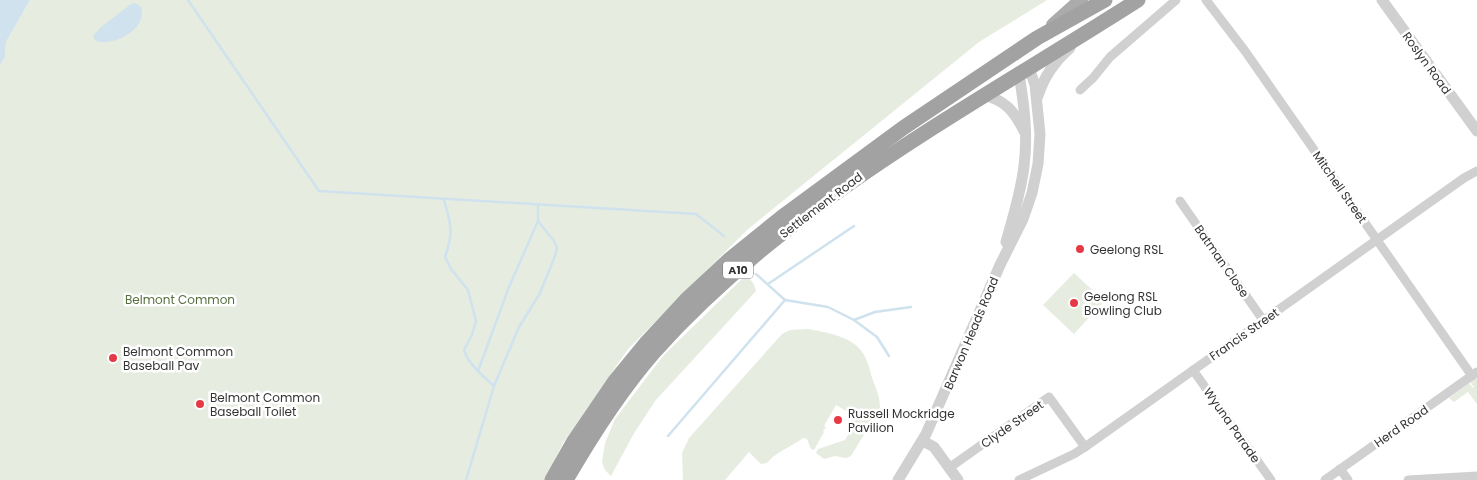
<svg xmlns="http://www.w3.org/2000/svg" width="1477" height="480" viewBox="0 0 1477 480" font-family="Poppins,sans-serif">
	<rect width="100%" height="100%" fill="#fff"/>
	<g fill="#e6ecdf">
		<path d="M 30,0 L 1047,0 L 979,42 L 747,230 L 628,349 L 563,443 L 545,480 L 0,480 L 0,65 L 5,57 L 6,42 Z"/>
		<path d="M 1074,273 L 1104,301 L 1074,334 L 1043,305 Z"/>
		<path d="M 745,276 C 752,280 754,283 756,291 L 655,401 L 633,435 L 611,476 L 605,470 L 602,462 L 605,443 L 615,419 L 663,356 Z"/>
		<path d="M 807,329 C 825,332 852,336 863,353 C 867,360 870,369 872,378 C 876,388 880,397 880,408 L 851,456 L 846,458 L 835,456 L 824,459 L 816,453 L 818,449 L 845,440 L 853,427 L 847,423 L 851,416 L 847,414 L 848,412 L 836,405 L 824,426 L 826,427 L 823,431 L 824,432 L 814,450 L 811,449 L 807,439 L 803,438 C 791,447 777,451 767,463 L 761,464 L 749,452 L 725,480 L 683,480 L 682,453 L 689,438 L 782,334 L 790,330 Z"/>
		<path d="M 1477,378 L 1477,404 L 1468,392 L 1454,402 L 1449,398 L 1469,383 L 1473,388 L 1474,387 L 1470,382 Z"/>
	</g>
	<g fill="#cfe2ee">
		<path d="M 0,0 L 30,0 L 6,42 L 5,57 L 0,65 Z"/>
		<path d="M 135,3 L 141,7 C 149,29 110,49 95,40 L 93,36 L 100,28 L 131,4 Z"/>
	</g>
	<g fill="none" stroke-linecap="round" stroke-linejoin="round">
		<g stroke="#cfe2ee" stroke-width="2.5">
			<path d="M 188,0 L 319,191 L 696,214 L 724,236"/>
			<path d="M 444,200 C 451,225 454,231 445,257 L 451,269 L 468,290 L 476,321 L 472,335 L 464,350 C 469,365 482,375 494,386"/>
			<path d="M 768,284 L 854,226"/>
			<path d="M 785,300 L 828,307 L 854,320 L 877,337 L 889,356"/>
			<path d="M 854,320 L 875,312 L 911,307"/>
			<path d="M 478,371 L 509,287 L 538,221"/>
			<path d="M 668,436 L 785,300 L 756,274"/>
			<path d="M 466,480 L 494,386 L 519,327 L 540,293 L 555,256 L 557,247 L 554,241 L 538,221 L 538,205"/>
		</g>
		<g stroke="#d0d0d0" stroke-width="9">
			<path d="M 1206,0 L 1245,51 L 1472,376"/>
			<path d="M 1080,90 L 1093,78 L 1110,57 L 1176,0"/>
			<path d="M 1180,201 L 1263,320"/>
			<path d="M 1193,370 L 1271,480"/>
			<path d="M 949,468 L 1049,397 L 1085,447"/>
			<path d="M 1340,469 L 1348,480"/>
			<path d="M 1019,480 L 1074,454 L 1085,447 L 1464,178 L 1477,171"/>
			<path d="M 1325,480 L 1477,372"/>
			<path d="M 1408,480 L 1477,476"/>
		</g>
		<g stroke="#d0d0d0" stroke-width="11">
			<path d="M 1382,0 L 1477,131"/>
			<path d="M 984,95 C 1006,101 1014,111 1024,131"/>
			<path d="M 1038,96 C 1044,76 1054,62 1070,48"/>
			<path d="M 1006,242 C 1013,217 1021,192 1024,166 C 1028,135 1024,104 1019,74"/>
			<path d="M 923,441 L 934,447 L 958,480"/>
			<path d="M 898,480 L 926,434 L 1000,265 L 1023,219 L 1032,193 L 1038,164 L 1040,134 L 1035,85 L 1029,68"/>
		</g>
		<path stroke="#ababab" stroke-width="14" d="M 1053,25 L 1081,0"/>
		<g stroke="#a2a2a2" stroke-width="15">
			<path d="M 552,480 L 574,441 L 615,381 L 647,342 L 686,300 L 730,259 L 782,217 L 903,128 L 1037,38 L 1105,0"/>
			<path d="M 566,480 C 592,435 620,391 654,352 C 788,202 971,107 1138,0"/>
		</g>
	</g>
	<g fill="#e63946" stroke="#fff" stroke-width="2">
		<circle cx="1080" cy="249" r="5"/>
		<circle cx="1074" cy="303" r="5"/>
		<circle cx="113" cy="358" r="5"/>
		<circle cx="200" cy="404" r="5"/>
		<circle cx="838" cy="420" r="5"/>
	</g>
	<g text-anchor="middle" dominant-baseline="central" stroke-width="5" stroke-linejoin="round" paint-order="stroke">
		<rect fill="#fff" stroke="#707070" stroke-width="1" x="723" y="261.5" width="30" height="17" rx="4"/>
		<g font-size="11" font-weight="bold" fill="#333">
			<text x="738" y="270">A10</text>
		</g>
		<g font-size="12" fill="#333" stroke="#fff">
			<text transform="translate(1427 63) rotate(54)">Roslyn Road</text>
			<text transform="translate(1340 187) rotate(55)">Mitchell Street</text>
			<text transform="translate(821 205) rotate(-37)">Settlement Road</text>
			<text transform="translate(1222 261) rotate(55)">Batman Close</text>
			<text transform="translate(971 333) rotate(-67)">Barwon Heads Road</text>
			<text transform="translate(1244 334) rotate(-35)">Francis Street</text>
			<text transform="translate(1012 424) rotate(-35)">Clyde Street</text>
			<text transform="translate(1232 425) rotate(55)">Wyuna Parade</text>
			<text transform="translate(1401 426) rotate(-35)">Herd Road</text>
		</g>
		<g font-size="12" fill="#333" stroke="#fff" text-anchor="start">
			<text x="1090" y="249">Geelong RSL</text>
			<text x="1084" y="296">Geelong RSL<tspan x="1084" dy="14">Bowling Club</tspan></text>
			<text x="123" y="351">Belmont Common<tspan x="123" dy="14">Baseball Pav</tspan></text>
			<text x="210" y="397">Belmont Common<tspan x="210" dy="14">Baseball Toilet</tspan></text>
			<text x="848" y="413">Russell Mockridge<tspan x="848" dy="14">Pavilion</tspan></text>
		</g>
		<g font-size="12" fill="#56703f" stroke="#fff">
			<text x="180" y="299">Belmont Common</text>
		</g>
	</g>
</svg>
